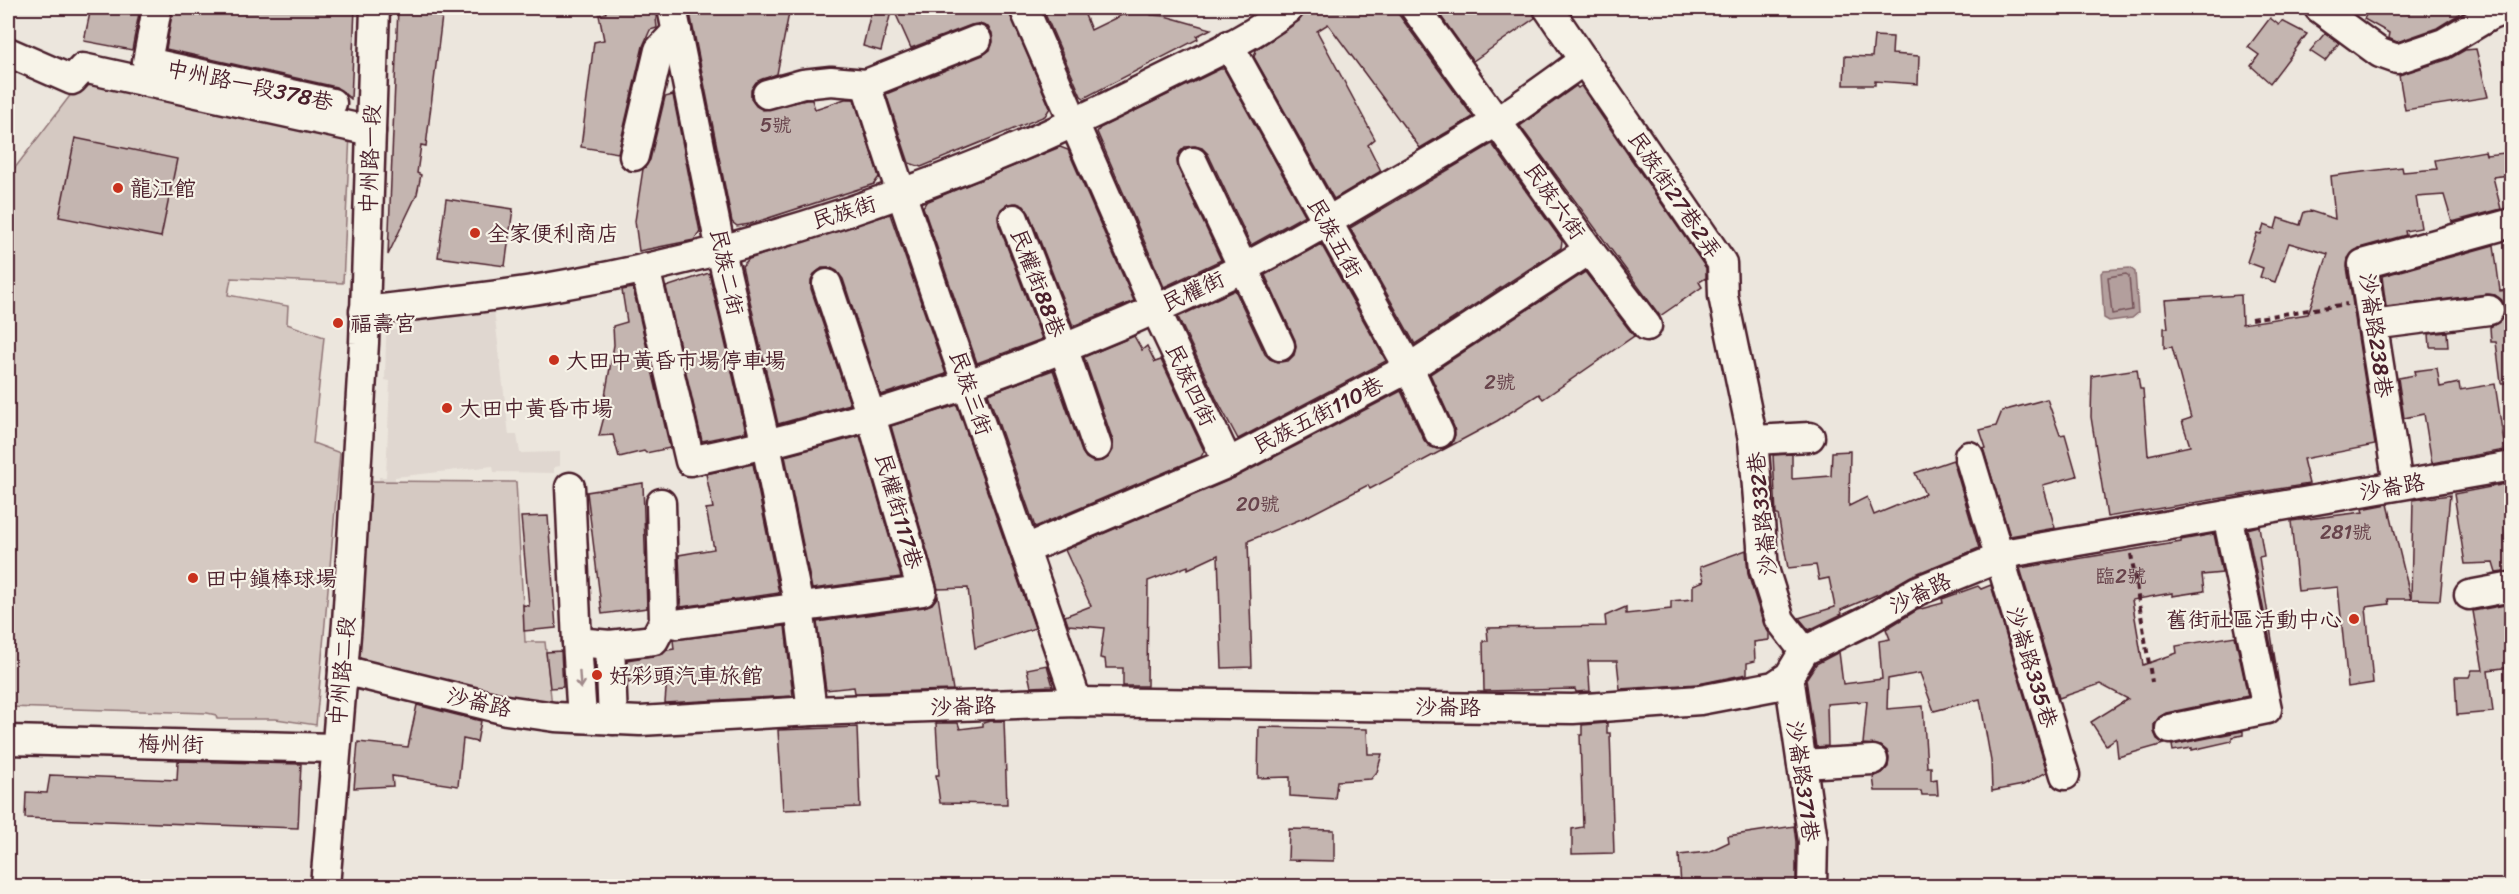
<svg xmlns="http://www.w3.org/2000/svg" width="2519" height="894" viewBox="0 0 2519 894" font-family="Sriracha,'LXGW WenKai TC',sans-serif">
	<rect width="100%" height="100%" fill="#ece6dd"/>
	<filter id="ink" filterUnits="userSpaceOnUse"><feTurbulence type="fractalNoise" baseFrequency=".0167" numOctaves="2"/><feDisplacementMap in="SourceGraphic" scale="12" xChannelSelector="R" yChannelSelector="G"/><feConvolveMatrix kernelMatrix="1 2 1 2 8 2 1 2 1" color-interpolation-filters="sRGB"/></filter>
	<g filter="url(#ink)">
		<path fill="#e0d7d0" d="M 494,310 L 509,435 L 517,435 L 520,453 L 560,452 L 560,466 L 554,467 L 554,473 L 494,472 L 493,466 L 395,477 L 394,498 L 379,498 L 379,477 L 386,477 L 390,381 L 385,380 L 386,336 L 389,330 L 398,330 L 398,323 Z"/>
		<g fill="#d5c9c2" stroke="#907476" stroke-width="1.5">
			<path d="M 85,76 L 350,133 L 343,283 L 231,278 L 228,295 L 288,306 L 287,324 L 324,337 L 313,443 L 340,453 L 316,725 L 276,719 L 217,719 L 216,715 L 207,713 L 8,707 L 8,177 Z"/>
			<path d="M 365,481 L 516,482 L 525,642 L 545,642 L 552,706 L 359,664 Z"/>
		</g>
		<path fill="#b39f9d" stroke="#896c6f" stroke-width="1.5" d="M 2130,268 L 2135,272 L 2138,313 L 2132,318 L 2109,321 L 2104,318 L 2101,273 L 2104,270 Z"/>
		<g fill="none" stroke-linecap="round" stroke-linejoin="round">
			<path stroke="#745259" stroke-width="1.5" d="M 2126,274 L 2129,276 L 2132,310 L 2112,314 L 2108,277 Z"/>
		</g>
		<g fill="#c4b5b0" stroke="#4a1f2b" stroke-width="1.5">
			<path d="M 91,8 L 140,8 L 132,50 L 84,41 Z"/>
			<path d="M 173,8 L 355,8 L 351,99 L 336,87 L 166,49 Z"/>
			<path d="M 398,8 L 443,8 L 426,146 L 421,145 L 417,173 L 421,175 L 417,194 L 388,255 Z"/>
			<path d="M 605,8 L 655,8 L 657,28 L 650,30 L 643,46 L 618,153 L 581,147 L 594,42 L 604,40 L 599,15 L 606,13 Z"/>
			<path d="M 689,8 L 790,8 L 777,74 L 756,82 L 751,90 L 751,99 L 756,106 L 763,110 L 806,100 L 812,100 L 815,109 L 845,99 L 854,99 L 879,177 L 874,184 L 750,224 L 737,226 L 732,222 Z"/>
			<path d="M 872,8 L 892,8 L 881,51 L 863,46 Z"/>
			<path d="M 893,8 L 1008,8 L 1050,108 L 1045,116 L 921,167 L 909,163 L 886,94 L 983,55 L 990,50 L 993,42 L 992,33 L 988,27 L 979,24 L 971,25 L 911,48 Z"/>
			<path d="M 1059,8 L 1083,10 L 1091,30 L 1134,9 L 1137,13 L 1149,10 L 1151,15 L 1165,16 L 1211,29 L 1197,36 L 1198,39 L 1084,98 L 1081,96 L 1045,14 Z"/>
			<path d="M 1311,8 L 1394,8 L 1473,117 L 1420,148 L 1328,24 L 1317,31 L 1375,139 L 1368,145 L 1381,171 L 1334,199 L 1254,57 L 1256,50 L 1299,21 L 1305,12 Z"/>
			<path d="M 1435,8 L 1532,8 L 1535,18 L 1473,61 Z"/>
			<path d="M 2370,8 L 2462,8 L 2458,15 L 2437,28 L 2397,42 L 2388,38 L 2389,33 L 2364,19 Z"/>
			<path d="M 2270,18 L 2279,25 L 2282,21 L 2307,34 L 2270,83 L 2251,66 L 2259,55 L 2248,47 Z"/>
			<path d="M 2325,33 L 2339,43 L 2325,61 L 2310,51 Z"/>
			<path d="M 1874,36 L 1893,37 L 1892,54 L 1919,56 L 1918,84 L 1875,81 L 1875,85 L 1844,85 L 1845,56 L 1872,57 Z"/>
			<path d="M 2476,49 L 2488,97 L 2405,110 L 2399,75 L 2449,59 L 2465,50 Z"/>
			<path d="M 1220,69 L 1224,69 L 1305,215 L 1251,245 L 1208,154 L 1202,148 L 1195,146 L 1185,147 L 1180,152 L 1177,160 L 1178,168 L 1221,260 L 1164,287 L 1097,132 L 1100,128 Z"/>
			<path d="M 1576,86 L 1578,88 L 1581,86 L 1706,268 L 1706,278 L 1699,282 L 1702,287 L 1660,316 L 1520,126 Z"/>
			<path d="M 673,95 L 700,232 L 694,240 L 639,251 L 635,221 L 643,169 L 650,160 L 665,97 Z"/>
			<path d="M 75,138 L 177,159 L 161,237 L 59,217 Z"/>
			<path d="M 1492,144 L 1562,241 L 1561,248 L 1415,344 L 1350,228 Z"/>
			<path d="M 1060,147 L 1068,150 L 1134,301 L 1073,326 L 1029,213 L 1024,206 L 1017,203 L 1008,204 L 1001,209 L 998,216 L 999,225 L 1042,339 L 977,363 L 923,207 L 926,202 Z"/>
			<path d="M 2485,151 L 2486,155 L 2505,153 L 2509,175 L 2493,177 L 2501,209 L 2452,222 L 2444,195 L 2416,197 L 2421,228 L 2405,231 L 2406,235 L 2359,248 L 2348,258 L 2347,267 L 2375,445 L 2303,459 L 2309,484 L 2107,517 L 2091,417 L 2092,376 L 2137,369 L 2140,389 L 2143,389 L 2148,455 L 2190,446 L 2182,421 L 2191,418 L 2172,347 L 2164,348 L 2164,328 L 2168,328 L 2165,300 L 2241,295 L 2242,324 L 2308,314 L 2328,254 L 2289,243 L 2275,282 L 2260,277 L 2263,268 L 2247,262 L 2257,233 L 2261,234 L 2264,225 L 2275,229 L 2278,218 L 2300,225 L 2304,212 L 2310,211 L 2335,219 L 2331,176 L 2402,167 L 2403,172 L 2437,169 L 2435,160 Z"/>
			<path d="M 446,199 L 513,209 L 505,266 L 438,257 Z"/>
			<path d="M 890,214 L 946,374 L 881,395 L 843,279 L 837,271 L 831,268 L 822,268 L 814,274 L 811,280 L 811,289 L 850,404 L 778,424 L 742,266 L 749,259 Z"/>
			<path d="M 1321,244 L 1386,361 L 1238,439 L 1216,398 L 1178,317 L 1235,290 L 1265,354 L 1270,359 L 1278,362 L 1288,361 L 1294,355 L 1296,347 L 1295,340 L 1265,275 Z"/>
			<path d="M 2494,245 L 2500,291 L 2511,290 L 2511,383 L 2501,383 L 2496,342 L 2491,342 L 2490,327 L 2498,323 L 2504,316 L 2505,307 L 2502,300 L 2495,295 L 2487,294 L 2386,307 L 2382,276 Z"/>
			<path d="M 1585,272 L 1634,336 L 1543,399 L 1539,394 L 1497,421 L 1370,489 L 1368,485 L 1306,517 L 1248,541 L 1252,667 L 1222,668 L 1218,555 L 1188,569 L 1188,566 L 1148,581 L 1147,686 L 1123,686 L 1123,668 L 1106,668 L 1105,659 L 1100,658 L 1104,628 L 1068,625 L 1065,616 L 1091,606 L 1065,550 L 1234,478 L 1401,391 L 1424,440 L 1429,446 L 1437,449 L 1446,448 L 1452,443 L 1455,435 L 1454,427 L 1430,374 Z"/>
			<path d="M 709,273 L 746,432 L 702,441 L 666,287 Z"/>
			<path d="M 633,288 L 670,448 L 646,453 L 644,451 L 619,457 L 613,435 L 599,436 L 605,413 L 605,396 L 614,345 L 613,326 L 627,322 L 622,290 Z"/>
			<path d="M 2447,332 L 2448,347 L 2430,347 L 2429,334 Z"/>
			<path d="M 1134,336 L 1142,350 L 1147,346 L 1155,362 L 1161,360 L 1204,451 L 1201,457 L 1035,527 L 988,394 L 1053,370 L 1082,452 L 1086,458 L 1093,462 L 1103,461 L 1109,457 L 1113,450 L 1113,441 L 1084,357 Z"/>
			<path d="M 2437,368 L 2440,387 L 2459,383 L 2460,390 L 2495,384 L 2505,450 L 2432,463 L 2424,414 L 2404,418 L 2398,378 L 2415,375 L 2414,371 Z"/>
			<path d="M 2047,399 L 2060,435 L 2065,434 L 2077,476 L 2043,485 L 2055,528 L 2010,536 L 1983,449 L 1986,448 L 1980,430 L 1996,426 L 2002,411 Z"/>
			<path d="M 957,405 L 1035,628 L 975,648 L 968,588 L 938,589 L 891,426 Z"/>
			<path d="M 860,436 L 901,577 L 812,589 L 785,456 Z"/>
			<path d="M 1850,451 L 1849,506 L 1867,497 L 1874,515 L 1925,494 L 1915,473 L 1953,460 L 1979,548 L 1911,576 L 1883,592 L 1841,610 L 1842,614 L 1809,630 L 1799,618 L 1835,607 L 1829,578 L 1819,580 L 1816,565 L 1788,568 L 1778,515 L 1776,515 L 1773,455 L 1792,454 L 1792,479 L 1831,476 L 1832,452 Z"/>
			<path d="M 753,464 L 779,593 L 681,607 L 679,555 L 714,549 L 706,509 L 713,508 L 706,474 Z"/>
			<path d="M 643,483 L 647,608 L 602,614 L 587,492 Z"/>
			<path d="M 2511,483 L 2511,571 L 2496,573 L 2493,563 L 2465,564 L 2454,494 Z"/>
			<path d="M 2450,495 L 2440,600 L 2411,599 L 2413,500 Z"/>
			<path d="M 2388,504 L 2411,599 L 2388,599 L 2389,604 L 2366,607 L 2373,683 L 2348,687 L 2338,587 L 2298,591 L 2291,521 L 2363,512 L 2362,509 Z"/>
			<path d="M 548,516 L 556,628 L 524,631 L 523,605 L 529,606 L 521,517 Z"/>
			<path d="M 2259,526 L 2264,556 L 2259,557 L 2279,685 L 2247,529 Z"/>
			<path d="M 2214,534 L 2222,573 L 2202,575 L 2204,591 L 2172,596 L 2172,593 L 2132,600 L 2143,665 L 2177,653 L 2176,646 L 2235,636 L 2248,696 L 2166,713 L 2159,717 L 2154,724 L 2154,732 L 2157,739 L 2164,744 L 2118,757 L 2116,738 L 2106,745 L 2091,722 L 2128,699 L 2100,684 L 2059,698 L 2020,568 L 2181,542 L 2181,540 Z"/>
			<path d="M 1746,550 L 1748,574 L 1764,625 L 1769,633 L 1769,640 L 1754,642 L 1755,661 L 1747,663 L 1747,674 L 1698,684 L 1620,689 L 1617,661 L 1588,661 L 1590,691 L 1576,692 L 1575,689 L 1484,691 L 1483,641 L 1488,641 L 1487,628 L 1606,626 L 1605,616 L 1626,607 L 1626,614 L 1671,609 L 1671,601 L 1693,599 L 1693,585 L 1704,581 L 1700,567 Z"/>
			<path d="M 1991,585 L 2047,772 L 2023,785 L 1992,791 L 1991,761 L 1980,699 L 1934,711 L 1920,673 L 1888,679 L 1887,709 L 1923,706 L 1927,767 L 1931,767 L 1931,780 L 1937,779 L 1938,795 L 1922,795 L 1921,791 L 1875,791 L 1873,777 L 1882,773 L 1888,767 L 1889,758 L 1887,751 L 1881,746 L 1863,744 L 1867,701 L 1827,704 L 1828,746 L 1816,747 L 1806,679 L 1816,664 L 1839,652 L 1843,684 L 1882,679 L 1879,641 L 1890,639 L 1886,629 L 1917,610 L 1943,603 L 1942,599 L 1978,586 L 1981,589 Z"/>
			<path d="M 938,596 L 953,690 L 855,693 L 854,687 L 826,690 L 817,622 L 924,607 L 932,604 Z"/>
			<path d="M 2511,604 L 2511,667 L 2488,670 L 2493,712 L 2457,715 L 2455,677 L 2469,677 L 2472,670 L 2483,670 L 2473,611 Z"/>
			<path d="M 785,626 L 793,696 L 665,703 L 667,677 L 628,683 L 627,660 L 663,654 L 667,650 L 674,649 L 673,640 Z"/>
			<path d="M 561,651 L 563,687 L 550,688 L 546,652 Z"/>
			<path d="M 1047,665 L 1053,686 L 1031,687 L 1027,669 Z"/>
			<path d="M 417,705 L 481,721 L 477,742 L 463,739 L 458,786 L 392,776 L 393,786 L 354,788 L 358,742 L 408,747 Z"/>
			<path d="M 990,721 L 1004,721 L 1007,804 L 940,803 L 936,775 L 939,775 L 936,723 L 958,723 L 960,729 L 983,726 L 983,723 Z"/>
			<path d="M 1607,723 L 1607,733 L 1610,733 L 1614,853 L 1572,854 L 1572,829 L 1583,827 L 1580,735 L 1582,735 L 1582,725 Z"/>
			<path d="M 857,727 L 860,807 L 783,810 L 778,730 Z"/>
			<path d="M 1259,727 L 1367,729 L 1368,754 L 1382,754 L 1377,772 L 1371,779 L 1337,781 L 1335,799 L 1290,796 L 1290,777 L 1258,778 Z"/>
			<path d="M 2243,731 L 2243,735 L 2232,737 L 2232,741 L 2192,750 L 2192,748 L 2173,751 L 2172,745 Z"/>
			<path d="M 178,761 L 301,764 L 298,828 L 25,818 L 26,792 L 47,793 L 50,775 L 177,780 Z"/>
			<path d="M 1794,826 L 1796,842 L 1796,886 L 1681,886 L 1679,855 L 1708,852 L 1729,842 L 1728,836 Z"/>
			<path d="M 1289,829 L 1334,830 L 1334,861 L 1288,860 Z"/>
		</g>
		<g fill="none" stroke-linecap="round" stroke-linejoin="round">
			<g stroke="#4a1f2b" stroke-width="33">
				<g id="minor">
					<path d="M 157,8 L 147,62 L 332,103"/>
					<path d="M 672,8 L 721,251 L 766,445 L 799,607 L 812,711"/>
					<path d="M 1024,8 L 1155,308 L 1228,463 L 1026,549"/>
					<path d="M 1548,8 L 1722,263 L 1723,296 L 1753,440 L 1764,569 L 1780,620 L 1804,651"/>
					<path d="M 2319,8 L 2380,53 L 2397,59 L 2444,43 L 2489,16 L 2509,8"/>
					<path d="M 1229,45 L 1409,368 L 1439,433"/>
					<path d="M 8,52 L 72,80 L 83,68 L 371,131"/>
					<path d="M 866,84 C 931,292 1008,495 1077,702"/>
					<path d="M 767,94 L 803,84 L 831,81 L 866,84 L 977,40"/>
					<path d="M 634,156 L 659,50 L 677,31"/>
					<path d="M 1193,162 L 1280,346"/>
					<path d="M 1014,219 L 1063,347 L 1097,446"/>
					<path d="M 1589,250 L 1647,326"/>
					<path d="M 645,268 L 690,461 C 880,422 1067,355 1241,269 C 1288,245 1334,218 1379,191 C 1419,167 1460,145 1499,120 C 1528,101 1556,80 1584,60"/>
					<path d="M 364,311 C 425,304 485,298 545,288 C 748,254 960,182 1143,89 C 1189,65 1250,40 1289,8"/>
					<path d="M 2372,325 L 2489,310"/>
					<path d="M 1753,440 L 1810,437"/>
					<path d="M 1969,456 L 2065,775"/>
					<path d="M 1228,463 L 1409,368 L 1589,250 L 1415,8"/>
					<path d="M 2398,485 L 2363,264 L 2512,223"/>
					<path d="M 570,487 L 577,642 L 610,645 L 654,640 L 664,621 L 661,503"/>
					<path d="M 2469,595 L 2512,587"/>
					<path d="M 676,624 L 922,591 L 871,416 L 827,284"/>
					<path d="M 577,642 L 582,718"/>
					<path d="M 610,645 L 613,720"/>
					<path d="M 343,670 L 506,710 L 555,717 L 640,721 L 812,711 L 1077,702 L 1573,709 L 1700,700 L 1774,686 L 1789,676 L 1804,651 L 1868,620 L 1917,591 L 2014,552 L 2512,466"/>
					<path d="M 1789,676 L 1813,841 L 1812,886"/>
					<path d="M 2170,729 L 2267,709 L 2227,515"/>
					<path d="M 8,740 L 335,748"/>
					<path d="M 1802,764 L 1873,760"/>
					<path d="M 325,886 L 347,623 L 364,343 L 375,8"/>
				</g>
			</g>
			<g stroke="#4a1f2b" stroke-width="4" stroke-dasharray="6 4.5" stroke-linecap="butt">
				<path d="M 2251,319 L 2347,304"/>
				<path d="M 2131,554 L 2152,682"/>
			</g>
			<use href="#minor" stroke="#f7f3e8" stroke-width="28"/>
		</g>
		<defs><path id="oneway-shaft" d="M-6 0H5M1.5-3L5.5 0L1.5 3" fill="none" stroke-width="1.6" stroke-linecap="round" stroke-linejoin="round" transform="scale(1.5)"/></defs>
		<use stroke="#a0898a" href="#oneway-shaft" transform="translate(580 680) rotate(86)"/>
	</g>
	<g fill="#c8321e" stroke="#f7f3e8" stroke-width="2">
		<circle cx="118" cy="188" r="6"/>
		<circle cx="475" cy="233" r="6"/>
		<circle cx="338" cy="323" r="6"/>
		<circle cx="554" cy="360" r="6"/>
		<circle cx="447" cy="408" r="6"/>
		<circle cx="193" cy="578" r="6"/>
		<circle cx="2354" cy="619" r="6"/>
		<circle cx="597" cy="675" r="6"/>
	</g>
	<g text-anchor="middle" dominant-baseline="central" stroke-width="4.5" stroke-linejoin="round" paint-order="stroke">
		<g font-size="20" fill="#68444c">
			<text x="776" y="125">5號</text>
			<text x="1500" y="382">2號</text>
			<text x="1258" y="504">20號</text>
			<text x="2346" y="532">281號</text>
			<text x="2121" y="576">臨2號</text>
		</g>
		<g font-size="22" fill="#4a1f2b" stroke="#f7f3e8">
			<text transform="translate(250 85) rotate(12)">中州路一段378巷</text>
			<text transform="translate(370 159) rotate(-88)">中州路一段</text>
			<text transform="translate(1675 195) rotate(56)">民族街27巷2弄</text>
			<text transform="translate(1555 201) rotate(55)">民族六街</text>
			<text transform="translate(844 212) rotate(-17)">民族街</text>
			<text transform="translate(1335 238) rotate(61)">民族五街</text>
			<text transform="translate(727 272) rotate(78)">民族二街</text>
			<text transform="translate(1038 283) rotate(69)">民權街88巷</text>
			<text transform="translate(1193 291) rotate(-25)">民權街</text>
			<text transform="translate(2376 335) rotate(82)">沙崙路238巷</text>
			<text transform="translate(1191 385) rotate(65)">民族四街</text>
			<text transform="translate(971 393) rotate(71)">民族三街</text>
			<text transform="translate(1318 415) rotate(-27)">民族五街110巷</text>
			<text transform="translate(2392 487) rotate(-10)">沙崙路</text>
			<text transform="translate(899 511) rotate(74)">民權街117巷</text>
			<text transform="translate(1762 514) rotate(-96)">沙崙路332巷</text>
			<text transform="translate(1920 593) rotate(-26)">沙崙路</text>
			<text transform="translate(2032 667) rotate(73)">沙崙路335巷</text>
			<text transform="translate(342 671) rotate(-85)">中州路二段</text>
			<text transform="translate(479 702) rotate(13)">沙崙路</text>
			<text transform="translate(963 706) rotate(-2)">沙崙路</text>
			<text transform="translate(1448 707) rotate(1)">沙崙路</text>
			<text transform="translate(171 744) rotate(1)">梅州街</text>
			<text transform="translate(1803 781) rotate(82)">沙崙路371巷</text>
		</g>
		<g font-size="22" fill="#4a1f2b" stroke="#f7f3e8" text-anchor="start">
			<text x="130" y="188">龍江館</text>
			<text x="487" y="233">全家便利商店</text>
			<text x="350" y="323">福壽宮</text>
			<text x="566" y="360">大田中黃昏市場停車場</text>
			<text x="459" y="408">大田中黃昏市場</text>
			<text x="205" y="578">田中鎮棒球場</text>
			<text x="2342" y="619" text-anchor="end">舊街社區活動中心</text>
			<text x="609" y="675">好彩頭汽車旅館</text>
		</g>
	</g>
	<rect width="2519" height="894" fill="none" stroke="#f7f3e8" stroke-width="30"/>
	<rect x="15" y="15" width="2489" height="864" fill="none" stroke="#4a1f2b" stroke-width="2" filter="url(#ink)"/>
</svg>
